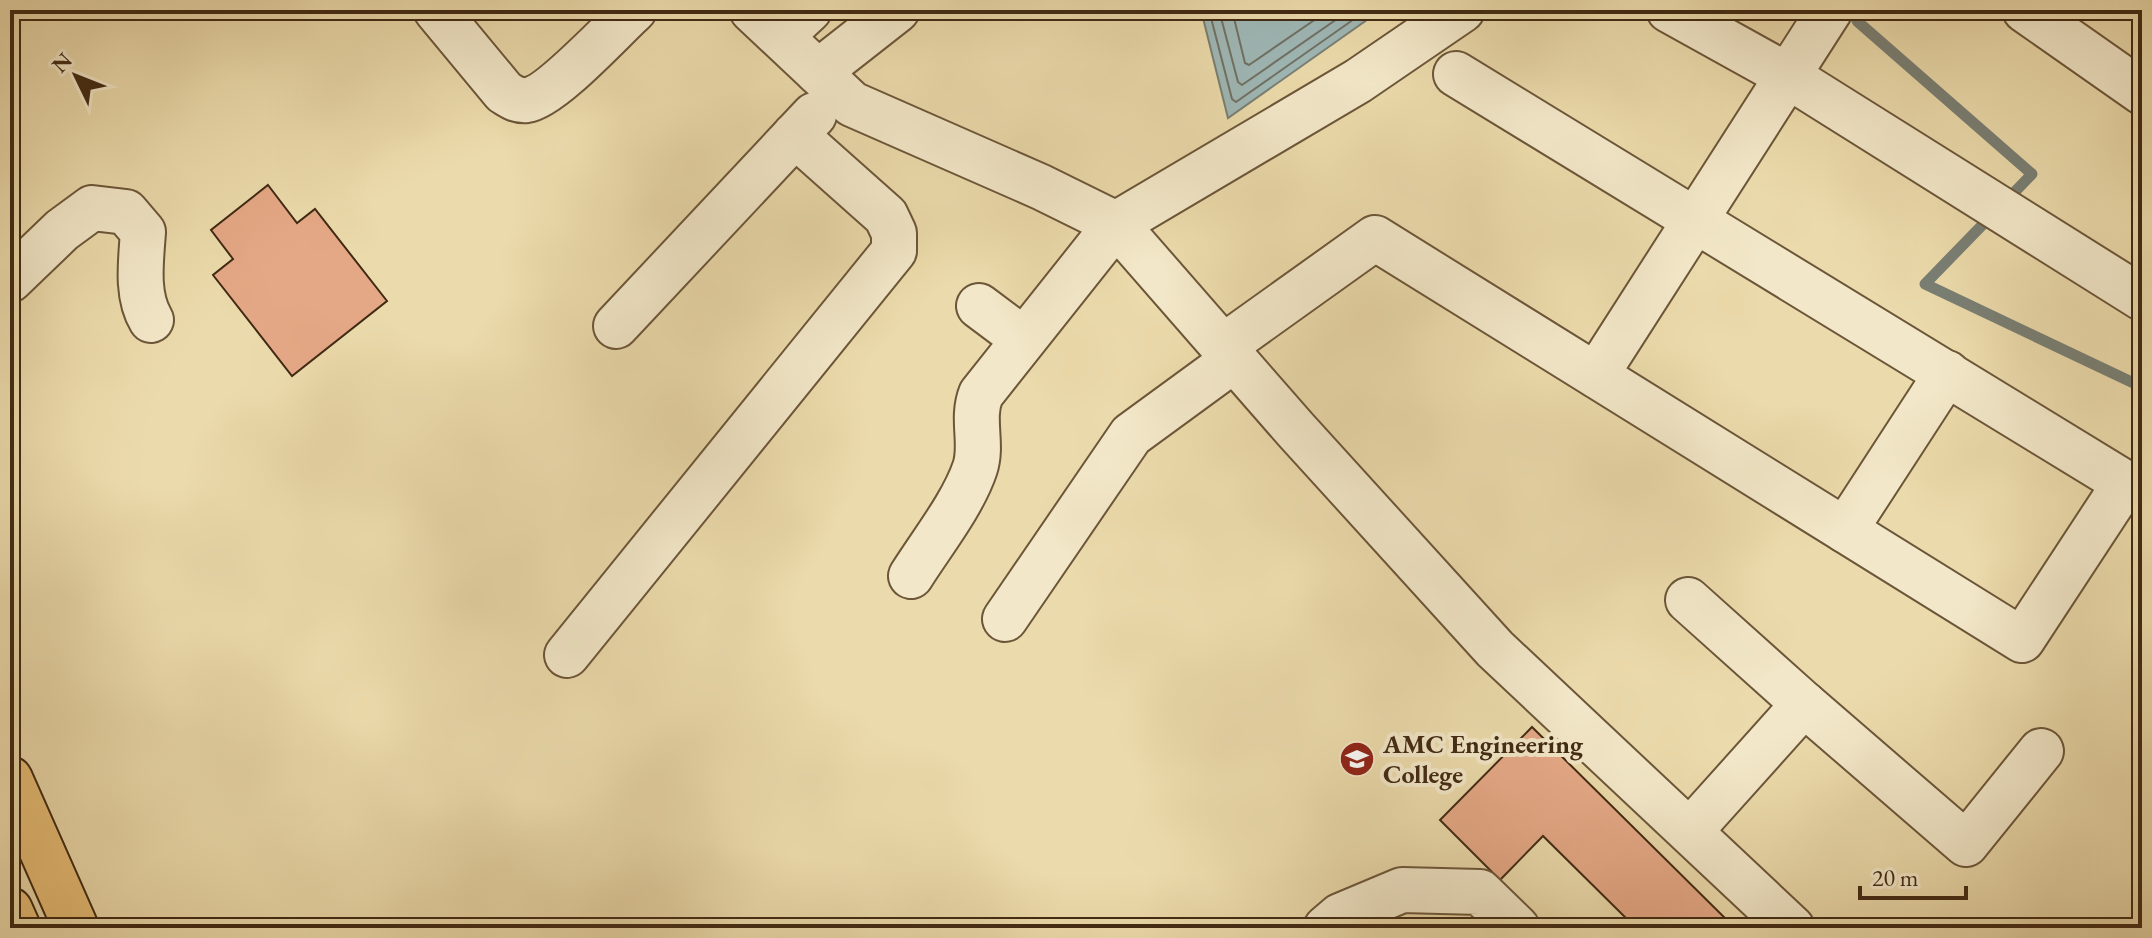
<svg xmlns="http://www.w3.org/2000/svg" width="2152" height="938" viewBox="0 0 2152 938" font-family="'EB Garamond',serif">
	<rect width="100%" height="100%" fill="#ebdaab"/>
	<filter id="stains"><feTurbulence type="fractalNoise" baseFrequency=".0025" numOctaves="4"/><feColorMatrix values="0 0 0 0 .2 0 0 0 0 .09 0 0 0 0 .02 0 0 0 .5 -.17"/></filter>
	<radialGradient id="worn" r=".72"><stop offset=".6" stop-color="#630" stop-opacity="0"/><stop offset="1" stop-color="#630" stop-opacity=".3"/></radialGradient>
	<path fill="#9eb7b5" stroke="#797f74" stroke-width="2" d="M 1201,10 L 1381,10 L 1228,118 Z"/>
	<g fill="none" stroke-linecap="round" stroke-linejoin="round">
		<g stroke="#707064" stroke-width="2">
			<path d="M 1209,10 L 1232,99 L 1236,102 L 1367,10"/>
			<path d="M 1219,10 L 1238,82 L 1242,85 L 1350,10"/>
			<path d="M 1232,10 L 1245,63 L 1249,65 L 1329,10"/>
		</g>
		<g stroke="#797f74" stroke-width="11">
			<path d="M 1857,21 L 2032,174 L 2005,202"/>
			<path d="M 1993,214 L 1925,284 L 2142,387"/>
		</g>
	</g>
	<g fill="#e5a886" stroke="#412a13" stroke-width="2">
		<path d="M 268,185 L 297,223 L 315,209 L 387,301 L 292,376 L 213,275 L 233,259 L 211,230 Z"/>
		<path d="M 1532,727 L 1735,928 L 1636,928 L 1543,836 L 1500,880 L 1440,820 Z"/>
	</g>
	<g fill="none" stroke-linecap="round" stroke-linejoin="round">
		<g stroke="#6c5639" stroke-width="48">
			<g id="minor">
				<path d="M 436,10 L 504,92 C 512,97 517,101 527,100 C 551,97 613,29 634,10"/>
				<path d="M 752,10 L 852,104 L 1041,187 L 1116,224 L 1295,429 L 1495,649 L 1792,928"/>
				<path d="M 1669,10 L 1788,76 L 2142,298"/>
				<path d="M 2025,10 L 2142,92"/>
				<path d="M 781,36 L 809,10"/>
				<path d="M 818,72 L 897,10"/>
				<path d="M 10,280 L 62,230 L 92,208 L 126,212 L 143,232 C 141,261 136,295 151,320"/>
				<path d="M 979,306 L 1023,339"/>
				<path d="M 616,326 L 814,115"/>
				<path d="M 1224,346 L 1375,238 L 2022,640 L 2125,483 L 1456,74"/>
				<path d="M 1596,375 L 1830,10"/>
				<path d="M 1845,530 L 1947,373"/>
				<path d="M 911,576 C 931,544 963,504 975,468 C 983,444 971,419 981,394 L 1116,224 L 1358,81 L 1462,10"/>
				<path d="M 1688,600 L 1804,704"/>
				<path d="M 1005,619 L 1131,435 L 1235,359"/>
				<path d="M 567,655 L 894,251 L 894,233 L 886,216 L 795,135"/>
				<path d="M 1690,831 L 1804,704 L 1966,844 L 2041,751"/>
				<path d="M 1326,928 L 1340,916 L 1402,890 L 1480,892 L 1517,928"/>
			</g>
		</g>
		<g stroke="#412a13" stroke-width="48">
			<g id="major">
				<path d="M 10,779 L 76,928"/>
				<path d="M 10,910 L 18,928"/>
			</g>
		</g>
		<use href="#minor" stroke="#f2e7c8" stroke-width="44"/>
		<use href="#major" stroke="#e6bd76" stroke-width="44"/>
	</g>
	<defs>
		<g id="university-disc" transform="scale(1.8)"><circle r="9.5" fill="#8f2418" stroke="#f2e7c8"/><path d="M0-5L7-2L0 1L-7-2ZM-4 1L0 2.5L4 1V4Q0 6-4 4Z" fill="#fff"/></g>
	</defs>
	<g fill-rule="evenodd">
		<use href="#university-disc" x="1357" y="759"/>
	</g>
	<g text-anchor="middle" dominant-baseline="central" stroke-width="8" stroke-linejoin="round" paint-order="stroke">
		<g font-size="26" font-weight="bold" fill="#412a13" stroke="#f2e7c8" text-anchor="start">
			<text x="1383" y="744">AMC Engineering<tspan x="1383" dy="30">College</tspan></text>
		</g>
	</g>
	<rect width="2152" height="938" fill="none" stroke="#ebdaab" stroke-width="40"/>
	<rect x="12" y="12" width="2128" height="914" fill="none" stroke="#412a13" stroke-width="4"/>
	<rect x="20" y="20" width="2112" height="898" fill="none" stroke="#412a13" stroke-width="2"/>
	<g transform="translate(76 76) rotate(313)" stroke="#f2e7c8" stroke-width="6" paint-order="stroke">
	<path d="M0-6L14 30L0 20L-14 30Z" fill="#412a13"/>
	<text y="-12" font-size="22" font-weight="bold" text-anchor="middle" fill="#412a13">N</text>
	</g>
	<path d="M1860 886v12h106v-12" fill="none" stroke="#412a13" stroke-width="4"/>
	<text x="1872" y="886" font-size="24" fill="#412a13" stroke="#f2e7c8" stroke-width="6" paint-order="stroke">20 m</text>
	<rect width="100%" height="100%" filter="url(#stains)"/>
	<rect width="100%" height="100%" fill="url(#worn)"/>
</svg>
